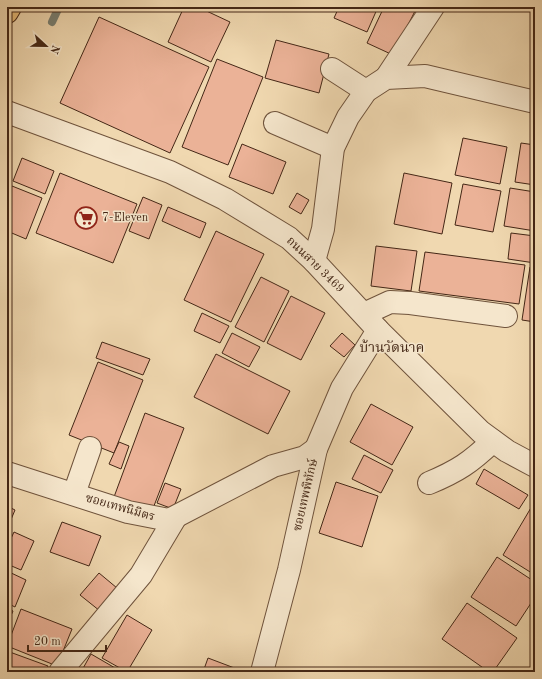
<svg xmlns="http://www.w3.org/2000/svg" width="542" height="679" viewBox="0 0 542 679" font-family="'Old Standard TT','Noto Serif Thai',serif">
	<rect width="100%" height="100%" fill="#f0d8b0"/>
	<filter id="stains"><feTurbulence type="fractalNoise" baseFrequency=".005" numOctaves="4"/><feColorMatrix values="0 0 0 0 .2 0 0 0 0 .09 0 0 0 0 .02 0 0 0 .5 -.17"/></filter>
	<radialGradient id="worn" r=".72"><stop offset=".6" stop-color="#630" stop-opacity="0"/><stop offset="1" stop-color="#630" stop-opacity=".3"/></radialGradient>
	<g fill="none" stroke-linecap="round" stroke-linejoin="round">
		<path stroke="#787f72" stroke-width="8" d="M 52,22 L 59,7"/>
	</g>
	<g fill="#ebb297" stroke="#442716">
		<path d="M 184,7 L 198,7 L 230,22 L 211,62 L 168,42 Z"/>
		<path d="M 339,7 L 378,7 L 367,32 L 334,18 Z"/>
		<path d="M 384,7 L 417,7 L 393,55 L 367,43 Z"/>
		<path d="M 99,17 L 209,67 L 170,153 L 60,103 Z"/>
		<path d="M 276,40 L 329,54 L 319,93 L 265,78 Z"/>
		<path d="M 217,59 L 263,77 L 228,165 L 182,147 Z"/>
		<path d="M 463,138 L 507,147 L 500,184 L 455,175 Z"/>
		<path d="M 521,143 L 535,145 L 535,185 L 515,182 Z"/>
		<path d="M 242,144 L 286,162 L 273,194 L 229,177 Z"/>
		<path d="M 22,158 L 54,171 L 45,194 L 13,181 Z"/>
		<path d="M 60,173 L 137,204 L 113,263 L 36,233 Z"/>
		<path d="M 404,173 L 452,183 L 442,234 L 394,224 Z"/>
		<path d="M 7,184 L 42,198 L 26,239 L 7,231 Z"/>
		<path d="M 463,184 L 501,191 L 493,232 L 455,225 Z"/>
		<path d="M 510,188 L 535,192 L 535,231 L 504,226 Z"/>
		<path d="M 297,193 L 309,200 L 301,214 L 289,207 Z"/>
		<path d="M 143,197 L 162,205 L 149,239 L 129,231 Z"/>
		<path d="M 168,207 L 206,223 L 200,238 L 162,221 Z"/>
		<path d="M 216,231 L 264,254 L 231,322 L 184,300 Z"/>
		<path d="M 511,233 L 535,236 L 535,263 L 508,259 Z"/>
		<path d="M 376,246 L 417,251 L 411,291 L 371,286 Z"/>
		<path d="M 425,252 L 525,265 L 519,304 L 419,291 Z"/>
		<path d="M 530,267 L 535,268 L 535,322 L 522,320 Z"/>
		<path d="M 261,277 L 289,291 L 264,342 L 235,327 Z"/>
		<path d="M 291,296 L 325,313 L 301,360 L 267,343 Z"/>
		<path d="M 202,313 L 229,326 L 220,343 L 194,331 Z"/>
		<path d="M 232,333 L 260,347 L 249,367 L 222,353 Z"/>
		<path d="M 342,333 L 355,345 L 344,357 L 330,346 Z"/>
		<path d="M 102,342 L 150,359 L 143,375 L 96,358 Z"/>
		<path d="M 216,354 L 290,391 L 268,434 L 194,397 Z"/>
		<path d="M 98,362 L 143,380 L 114,453 L 69,435 Z"/>
		<path d="M 371,404 L 413,427 L 392,465 L 350,442 Z"/>
		<path d="M 145,413 L 184,428 L 152,511 L 114,497 Z"/>
		<path d="M 119,442 L 129,446 L 121,469 L 109,464 Z"/>
		<path d="M 364,455 L 393,470 L 381,493 L 352,479 Z"/>
		<path d="M 484,469 L 528,495 L 519,509 L 476,484 Z"/>
		<path d="M 336,482 L 378,496 L 362,547 L 319,533 Z"/>
		<path d="M 165,483 L 181,489 L 173,509 L 157,503 Z"/>
		<path d="M 535,501 L 535,575 L 503,555 Z"/>
		<path d="M 7,506 L 15,510 L 7,529 Z"/>
		<path d="M 62,522 L 101,536 L 89,566 L 50,552 Z"/>
		<path d="M 14,532 L 34,541 L 21,570 L 7,564 L 7,547 Z"/>
		<path d="M 497,557 L 535,582 L 535,597 L 516,626 L 471,597 Z"/>
		<path d="M 7,571 L 26,580 L 15,607 L 7,603 Z"/>
		<path d="M 99,573 L 123,593 L 105,615 L 80,595 Z"/>
		<path d="M 467,603 L 517,638 L 493,672 L 489,672 L 442,639 Z"/>
		<path d="M 7,608 L 13,611 L 7,625 Z"/>
		<path d="M 21,609 L 72,629 L 57,666 L 7,646 Z"/>
		<path d="M 127,615 L 152,630 L 127,672 L 102,658 Z"/>
		<path d="M 7,651 L 48,666 L 46,672 L 7,672 Z"/>
		<path d="M 91,654 L 122,672 L 81,672 Z"/>
		<path d="M 208,658 L 245,672 L 203,672 Z"/>
	</g>
	<g fill="none" stroke-linecap="round" stroke-linejoin="round">
		<g stroke="#6f533c" stroke-width="24">
			<g id="minor">
				<path d="M 332,69 L 366,91"/>
				<path d="M 386,78 L 433,7"/>
				<path d="M 7,112 L 170,172 L 225,199 L 289,238 L 314,261 L 378,330 L 481,432 L 507,451 L 535,466"/>
				<path d="M 275,123 L 333,148"/>
				<path d="M 314,261 L 323,229 L 333,148 L 348,117 L 366,91 L 386,78 L 425,76 L 535,102"/>
				<path d="M 364,314 L 390,302 L 410,303 L 506,316"/>
				<path d="M 7,473 L 128,512 L 169,520 L 273,466 L 305,457 L 316,449"/>
				<path d="M 429,483 C 458,471 471,462 493,441"/>
				<path d="M 74,494 L 90,448"/>
				<path d="M 60,672 L 141,575 L 175,518"/>
				<path d="M 262,672 L 289,570 L 316,449 L 342,388 L 378,330"/>
			</g>
		</g>
		<g stroke="#442716" stroke-width="24">
			<path id="major" d="M 7,12 L 10,7"/>
		</g>
		<use href="#minor" stroke="#f5e6cc" stroke-width="22"/>
		<use href="#major" stroke="#e8bc78" stroke-width="22"/>
	</g>
	<defs>
		<g id="supermarket-ring" transform="scale(1.15)"><circle r="9.5" fill="#f5e6cc" stroke="#8f2418" stroke-width="1.5"/><path d="M-6-5.5h2.5l.6 2H6L4.5 2H-2.5L-4.4-4H-6ZM-1.5 3.2a1.3 1.3 0 1 0 .1 0ZM3 3.2a1.3 1.3 0 1 0 .1 0Z" fill="#8f2418"/></g>
	</defs>
	<g fill-rule="evenodd">
		<use href="#supermarket-ring" x="86" y="218"/>
	</g>
	<g text-anchor="middle" dominant-baseline="central" stroke-width="3" stroke-linejoin="round" paint-order="stroke">
		<g font-size="12" fill="#442716" stroke="#f5e6cc" text-anchor="start">
			<text x="102" y="218">7-Eleven</text>
		</g>
		<g font-size="12" fill="#442716" stroke="#f5e6cc">
			<text transform="translate(315 265) rotate(44)">ถนนสาย 3469</text>
			<text transform="translate(306 495) rotate(-77)">ซอยเทพพิทักษ์</text>
			<text transform="translate(120 508) rotate(16)">ซอยเทพนิมิตร</text>
		</g>
		<g font-size="14" fill="#442716" stroke="#f5e6cc">
			<text x="392" y="348">บ้านวัดนาค</text>
		</g>
	</g>
	<rect width="542" height="679" fill="none" stroke="#f0d8b0" stroke-width="24"/>
	<rect x="8" y="8" width="526" height="663" fill="none" stroke="#442716" stroke-width="2"/>
	<rect x="12" y="12" width="518" height="655" fill="none" stroke="#442716"/>
	<g transform="translate(46 46) rotate(112)" stroke="#f5e6cc" stroke-width="3" paint-order="stroke">
	<path d="M0-3L7 15L0 10L-7 15Z" fill="#442716"/>
	<text y="-6" font-size="11" font-weight="bold" text-anchor="middle" fill="#442716">N</text>
	</g>
	<path d="M28 645v6h78v-6" fill="none" stroke="#442716" stroke-width="2"/>
	<text x="34" y="645" font-size="12" fill="#442716" stroke="#f5e6cc" stroke-width="3" paint-order="stroke">20 m</text>
	<rect width="100%" height="100%" filter="url(#stains)"/>
	<rect width="100%" height="100%" fill="url(#worn)"/>
</svg>
